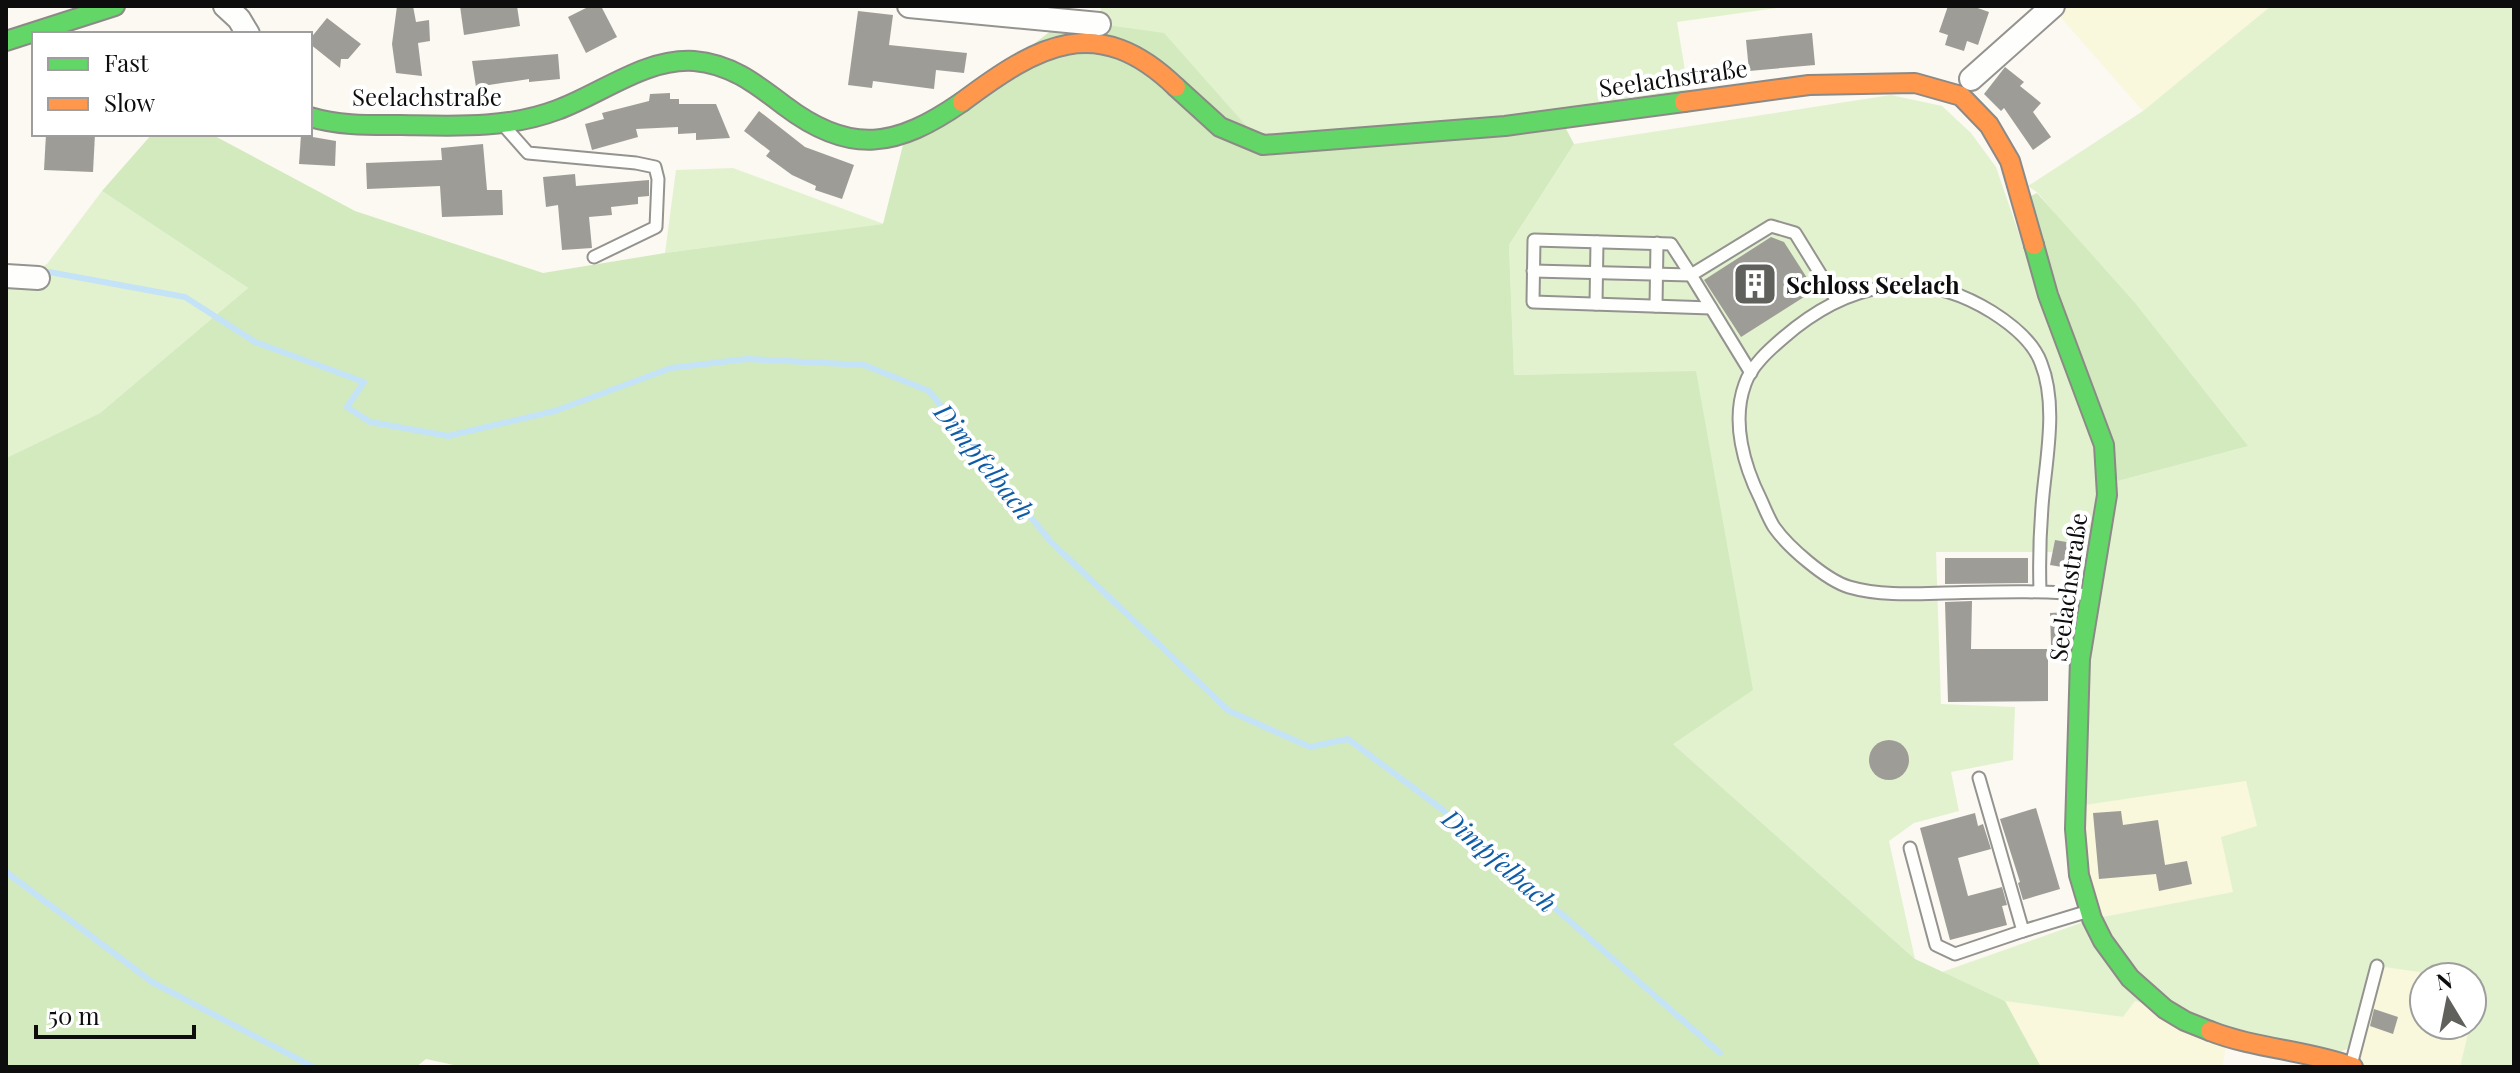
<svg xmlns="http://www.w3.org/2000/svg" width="2520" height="1073" viewBox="0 0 2520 1073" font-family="'Playfair Display',serif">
	<rect width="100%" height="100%" fill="#fbf9f1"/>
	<g fill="#f9f7dc">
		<path d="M 2051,6 L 2271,6 L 2143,111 Z"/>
		<path d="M 2246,780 L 2257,826 L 2234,892 L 2092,919 L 2078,806 Z"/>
		<path d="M 2377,966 L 2434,974 L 2436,977 L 2424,977 L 2424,1025 L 2470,1025 L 2460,1067 L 2352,1067 Z"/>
		<path d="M 2005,1001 L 2123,1017 L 2135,1001 L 2228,1038 L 2222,1067 L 2041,1067 Z"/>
	</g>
	<g fill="#e2f2cf">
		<path d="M 1101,6 L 1791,6 L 1677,22 L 1690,101 L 1257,138 L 1099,24 Z"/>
		<path d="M 2271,6 L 2514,6 L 2514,1067 L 2460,1067 L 2470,1025 L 2472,1025 L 2472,977 L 2436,977 L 2433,974 L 2377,966 L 2356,1046 L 2325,1057 L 2135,1001 L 2123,1017 L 2005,1001 L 1942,972 L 2092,919 L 2233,892 L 2221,837 L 2257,826 L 2246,781 L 2078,806 L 2096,552 L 1936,552 L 1941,704 L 2015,707 L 2013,760 L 1951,772 L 1959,811 L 1914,823 L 1889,841 L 1915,959 L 1673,744 L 1696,372 L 1514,375 L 1509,245 L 1574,144 L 1891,95 L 1942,106 L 1971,133 L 1996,167 L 2060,354 L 2118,481 L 2247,446 L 2038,193 L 2028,186 L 2143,111 Z"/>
		<path d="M 733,168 L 884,224 L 665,253 L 676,170 Z"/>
		<path d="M 102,191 L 248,288 L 100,413 L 6,458 L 6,288 L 47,264 Z"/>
	</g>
	<g fill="#d2eabd">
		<path d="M 1099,24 L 1164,33 L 1257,138 L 1557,112 L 1574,144 L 1509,245 L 1514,375 L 1696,371 L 1753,690 L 1673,744 L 1915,959 L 2005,1001 L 2041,1067 L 463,1067 L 426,1059 L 416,1067 L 6,1067 L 6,458 L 100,413 L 248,288 L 102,191 L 152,134 L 211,134 L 355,211 L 543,273 L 665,253 L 883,224 L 903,145 L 1052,30 Z"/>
		<path d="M 2037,193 L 2135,303 L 2248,446 L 2118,481 L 2014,204 Z"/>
	</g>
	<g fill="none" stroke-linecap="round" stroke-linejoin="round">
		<g stroke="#c5e3f7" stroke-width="6">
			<path d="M 49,272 L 185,297 L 255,342 L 364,382 L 347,407 L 370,422 L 448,436 L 555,411 L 671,368 L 747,359 L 864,365 L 929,391 L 1051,542 L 1229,711 L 1310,747 L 1348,739 L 1443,810 L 1720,1053"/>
			<path d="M 6,872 L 152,982 L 313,1067"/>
		</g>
	</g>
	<g fill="#9e9c97">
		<path d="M 397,6 L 413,6 L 416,22 L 429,20 L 430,41 L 418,43 L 422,76 L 396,73 L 392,44 Z"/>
		<path d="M 460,6 L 517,6 L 520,26 L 464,35 Z"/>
		<path d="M 590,6 L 601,6 L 617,37 L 586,53 L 568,17 Z"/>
		<path d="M 1948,6 L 1972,6 L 1989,12 L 1978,45 L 1967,41 L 1964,51 L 1945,45 L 1948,35 L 1939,32 Z"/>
		<path d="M 858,11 L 893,15 L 889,45 L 967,53 L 964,73 L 936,70 L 934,89 L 873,81 L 872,88 L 848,85 Z"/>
		<path d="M 327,18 L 361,44 L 348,59 L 341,59 L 340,68 L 310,44 L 310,39 Z"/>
		<path d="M 1812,33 L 1815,65 L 1749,71 L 1746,40 Z"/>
		<path d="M 558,54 L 560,79 L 529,82 L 529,79 L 476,87 L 472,61 Z"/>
		<path d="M 2005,67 L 2024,82 L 2020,86 L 2041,103 L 2033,112 L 2051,137 L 2033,150 L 2004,108 L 2001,111 L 1984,94 Z"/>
		<path d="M 670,93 L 670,99 L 679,99 L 679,104 L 716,104 L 730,138 L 696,140 L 696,133 L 678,134 L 678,127 L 636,129 L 638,137 L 592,150 L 585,124 L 604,119 L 602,113 L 649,101 L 650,94 Z"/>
		<path d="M 759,111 L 805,147 L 854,165 L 842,199 L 815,190 L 816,186 L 792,175 L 766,156 L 770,151 L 744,131 Z"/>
		<path d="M 46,134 L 95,134 L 93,172 L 44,170 Z"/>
		<path d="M 301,135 L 336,141 L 335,166 L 299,164 Z"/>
		<path d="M 483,144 L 487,190 L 502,190 L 503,215 L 442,217 L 440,186 L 367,189 L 366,163 L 442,160 L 441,148 Z"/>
		<path d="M 575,174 L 576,186 L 649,180 L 649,196 L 638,197 L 638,204 L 611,207 L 612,215 L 589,217 L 592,248 L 562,250 L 558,205 L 546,207 L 543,177 Z"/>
		<path d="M 1771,237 L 1784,242 L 1809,281 L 1798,287 L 1804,297 L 1741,337 L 1704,280 Z"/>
		<path d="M 2055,540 L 2072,543 L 2068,568 L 2050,565 Z"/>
		<path d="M 1945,558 L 2028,558 L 2028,583 L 1945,584 Z"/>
		<path d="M 1972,601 L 1971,649 L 2048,649 L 2048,701 L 1948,702 L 1945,602 Z"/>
		<path d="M 2067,612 L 2064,645 L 2051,645 L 2050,613 Z"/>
		<circle cx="1889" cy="760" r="20"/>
		<path d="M 2036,808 L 2060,889 L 2023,900 L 2018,883 L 2020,882 L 2000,819 Z"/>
		<path d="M 2121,811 L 2123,825 L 2158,820 L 2165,865 L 2187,861 L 2192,884 L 2159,891 L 2156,874 L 2099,879 L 2093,813 Z"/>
		<path d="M 1975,813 L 1978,826 L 1983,824 L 1991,849 L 1958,858 L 1968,896 L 2002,887 L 2007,905 L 2002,906 L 2007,925 L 1950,940 L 1920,828 Z"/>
		<path d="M 2374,1009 L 2398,1017 L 2393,1034 L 2370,1026 Z"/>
	</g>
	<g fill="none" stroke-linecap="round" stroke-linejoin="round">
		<g stroke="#949390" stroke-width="15">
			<g id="lane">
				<path d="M 505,127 L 528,153 L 636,163 L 655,167 L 658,179 L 656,227 L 594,257"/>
				<path d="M 1533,271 L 1691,275"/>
				<path d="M 1691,275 L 1671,244 L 1534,240 L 1533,302 L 1711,308"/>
				<path d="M 1596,304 L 1597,242"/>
				<path d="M 1656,306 L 1657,243"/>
				<path d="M 1751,373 L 1691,275 L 1771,226 L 1795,233 L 1837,301"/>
				<path d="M 2040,591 C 2039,559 2040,527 2043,495 C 2047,454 2057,403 2041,363 C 2033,341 2011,324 1992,312 C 1919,266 1846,283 1783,338 C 1769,350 1751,366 1745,384 C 1731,422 1744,466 1761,500 C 1765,509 1769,519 1774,527 C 1788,547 1826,580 1849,587 C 1880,596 1913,594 1945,593 C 1993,592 2041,590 2089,595"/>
				<path d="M 1979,778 L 2023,931 L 2089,911"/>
				<path d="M 1910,848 L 1936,945 L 1955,954 L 2023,931"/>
				<path d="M 2351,1065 L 2377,966"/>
			</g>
		</g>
		<g stroke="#949390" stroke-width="26">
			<g id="street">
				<path d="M 225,6 L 239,19 L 248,34"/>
				<path d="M 909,6 L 1099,24"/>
				<path d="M 1971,79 L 2053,6"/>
				<path d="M 6,276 L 38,278"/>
			</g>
		</g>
		<g stroke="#8b8a86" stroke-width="22">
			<g id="fast">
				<path d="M 6,41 L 115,6"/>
				<path d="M 1176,87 L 1220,127 L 1263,145 L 1505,126 L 1684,102"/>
				<path d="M 310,117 C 340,126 370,125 401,125 C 454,126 507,129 557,110 C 601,94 645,58 694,61 C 731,64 756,84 785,106 C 851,156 897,147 962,102"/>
				<path d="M 2034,245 L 2048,295 L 2104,445 L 2107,495 L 2080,659 L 2075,829 L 2079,875 L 2092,919 L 2103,941 L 2130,978 L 2165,1009 L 2185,1021 L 2210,1031"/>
			</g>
		</g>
		<g stroke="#8b8a86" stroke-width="22">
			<g id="slow">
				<path d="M 962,102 C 1038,45 1097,11 1176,87"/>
				<path d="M 1684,102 L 1809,85 L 1915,83 L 1961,96 L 1989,125 L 2010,161 L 2034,245"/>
				<path d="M 2210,1031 C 2256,1049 2307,1050 2353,1067"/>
			</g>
		</g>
		<use href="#lane" stroke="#fefefd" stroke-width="11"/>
		<use href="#street" stroke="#fefefd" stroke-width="22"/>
		<use href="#fast" stroke="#63d668" stroke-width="18"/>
		<use href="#slow" stroke="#ff974d" stroke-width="18"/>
	</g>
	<defs>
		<g id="building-square" transform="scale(2.3)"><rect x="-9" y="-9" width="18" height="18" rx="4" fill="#60605d" stroke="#fff"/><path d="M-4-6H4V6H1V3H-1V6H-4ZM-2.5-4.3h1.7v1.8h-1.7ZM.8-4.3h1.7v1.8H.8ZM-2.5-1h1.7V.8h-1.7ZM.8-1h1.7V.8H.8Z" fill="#fff"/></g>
	</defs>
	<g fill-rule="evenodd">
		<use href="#building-square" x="1755" y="284"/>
	</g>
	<g text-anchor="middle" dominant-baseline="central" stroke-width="8" stroke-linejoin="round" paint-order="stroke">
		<g font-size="24" fill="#0d0d0d" stroke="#fff">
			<text transform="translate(1673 77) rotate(-8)">Seelachstraße</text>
			<text x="427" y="96">Seelachstraße</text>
			<text transform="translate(2067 587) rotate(-82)">Seelachstraße</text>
		</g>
		<g font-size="24" font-weight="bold" fill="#0d0d0d" stroke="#fff" text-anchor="start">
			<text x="1786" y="284">Schloss Seelach</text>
		</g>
		<g font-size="26" font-style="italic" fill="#0e5ca7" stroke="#fff">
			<text transform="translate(985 461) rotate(51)">Dimpfelbach</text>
			<text transform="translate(1500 860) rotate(41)">Dimpfelbach</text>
		</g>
	</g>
	<rect width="2520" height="1073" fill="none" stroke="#0d0d0d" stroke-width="16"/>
	<rect x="32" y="32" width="280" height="104" fill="#ffffff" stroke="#9e9e9e" stroke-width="2"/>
	<rect x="48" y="58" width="40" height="12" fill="#63d668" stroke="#9e9e9e" stroke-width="2"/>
	<text x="104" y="72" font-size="24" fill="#0d0d0d">Fast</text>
	<rect x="48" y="98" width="40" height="12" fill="#ff974d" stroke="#9e9e9e" stroke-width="2"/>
	<text x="104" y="112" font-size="24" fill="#0d0d0d">Slow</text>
	<g transform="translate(2448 1001) rotate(350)"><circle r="38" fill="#ffffff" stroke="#9e9e9e" stroke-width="2"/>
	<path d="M0-6L14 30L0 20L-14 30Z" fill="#60605d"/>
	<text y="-12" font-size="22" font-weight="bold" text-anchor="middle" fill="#0d0d0d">N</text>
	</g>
	<path d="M36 1025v12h158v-12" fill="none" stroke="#0d0d0d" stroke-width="4"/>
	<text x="48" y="1025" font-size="24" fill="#0d0d0d" stroke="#ffffff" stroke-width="6" paint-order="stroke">50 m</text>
</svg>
